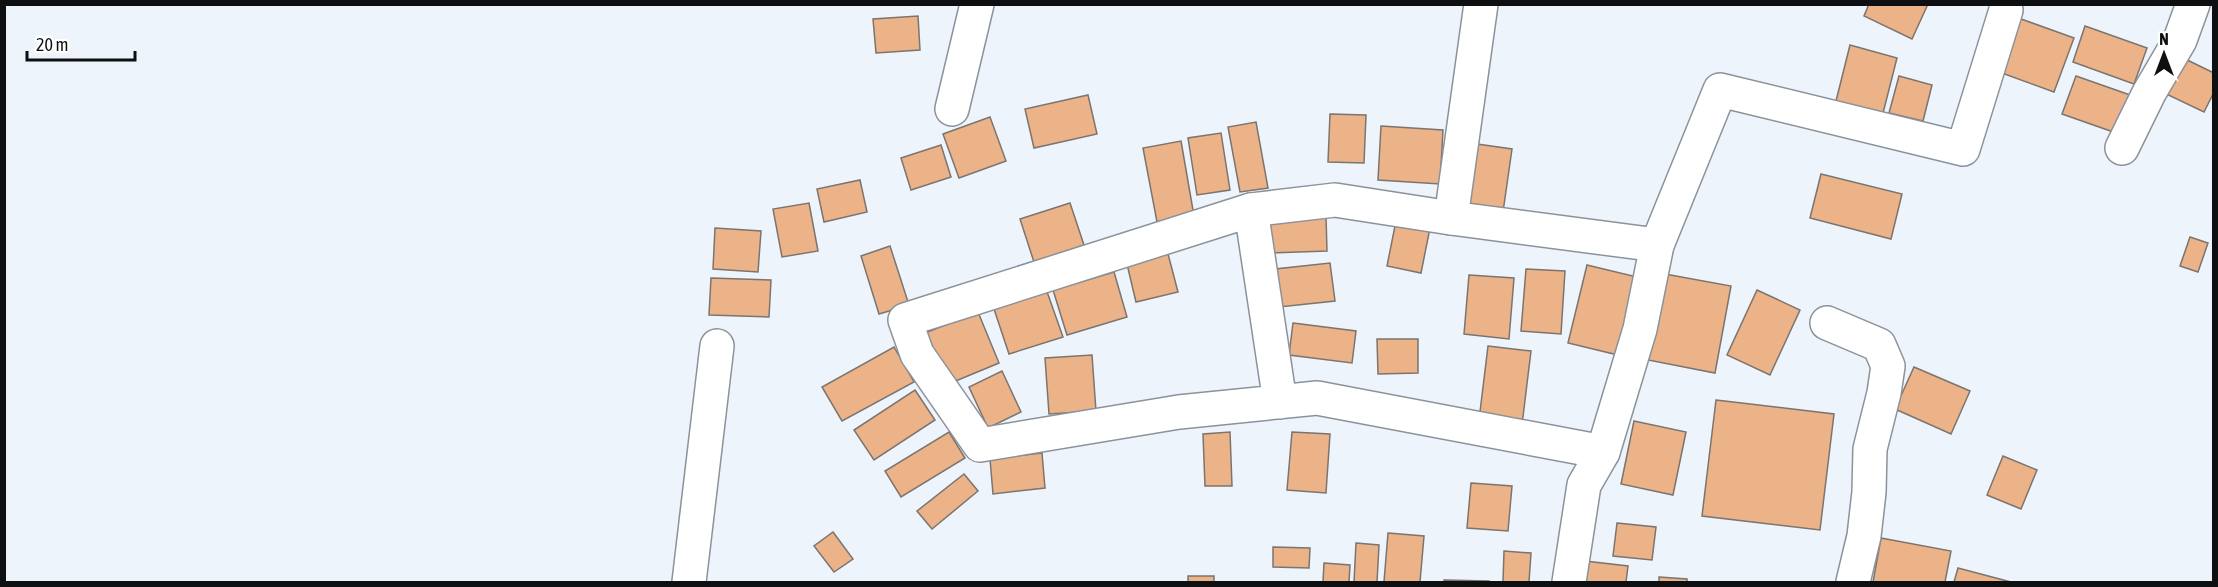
<svg xmlns="http://www.w3.org/2000/svg" width="2218" height="587" viewBox="0 0 2218 587" font-family="'Asap Condensed',sans-serif">
	<rect width="100%" height="100%" fill="#edf4fb"/>
	<g fill="#ecb389" stroke="#7b746f" stroke-width="1.5">
		<path d="M 1869,4 L 1928,4 L 1912,39 L 1864,16 Z"/>
		<path d="M 2010,15 L 2074,38 L 2054,92 L 1991,69 Z"/>
		<path d="M 918,16 L 920,50 L 876,53 L 873,19 Z"/>
		<path d="M 2085,26 L 2147,48 L 2134,84 L 2073,62 Z"/>
		<path d="M 1850,45 L 1897,58 L 1882,117 L 1835,105 Z"/>
		<path d="M 2179,56 L 2214,73 L 2214,92 L 2204,112 L 2162,92 Z"/>
		<path d="M 1899,76 L 1932,85 L 1923,121 L 1889,113 Z"/>
		<path d="M 2076,76 L 2133,96 L 2119,134 L 2062,114 Z"/>
		<path d="M 1088,95 L 1097,134 L 1034,148 L 1025,109 Z"/>
		<path d="M 1330,114 L 1366,115 L 1364,163 L 1328,162 Z"/>
		<path d="M 990,117 L 1006,161 L 959,178 L 943,134 Z"/>
		<path d="M 1256,122 L 1268,188 L 1240,192 L 1228,127 Z"/>
		<path d="M 1381,126 L 1443,130 L 1440,184 L 1378,180 Z"/>
		<path d="M 1221,133 L 1230,190 L 1197,195 L 1188,138 Z"/>
		<path d="M 1181,141 L 1194,216 L 1157,222 L 1143,148 Z"/>
		<path d="M 1477,144 L 1512,149 L 1503,212 L 1469,207 Z"/>
		<path d="M 941,145 L 951,177 L 911,190 L 901,158 Z"/>
		<path d="M 1821,174 L 1902,194 L 1891,239 L 1810,218 Z"/>
		<path d="M 860,180 L 867,212 L 824,222 L 817,189 Z"/>
		<path d="M 809,203 L 818,251 L 782,257 L 773,209 Z"/>
		<path d="M 1070,203 L 1084,245 L 1034,262 L 1020,219 Z"/>
		<path d="M 1326,216 L 1327,251 L 1270,253 L 1270,218 Z"/>
		<path d="M 1396,221 L 1430,228 L 1421,273 L 1387,266 Z"/>
		<path d="M 715,228 L 761,231 L 758,272 L 713,269 Z"/>
		<path d="M 2190,237 L 2208,243 L 2198,272 L 2180,266 Z"/>
		<path d="M 890,246 L 909,305 L 879,314 L 861,256 Z"/>
		<path d="M 1167,250 L 1178,292 L 1136,302 L 1126,260 Z"/>
		<path d="M 1330,263 L 1335,301 L 1279,307 L 1275,269 Z"/>
		<path d="M 1587,265 L 1637,277 L 1618,355 L 1568,343 Z"/>
		<path d="M 1526,269 L 1565,271 L 1561,334 L 1521,331 Z"/>
		<path d="M 1114,272 L 1127,317 L 1067,335 L 1053,290 Z"/>
		<path d="M 1665,274 L 1731,286 L 1715,373 L 1648,360 Z"/>
		<path d="M 1469,275 L 1514,278 L 1509,339 L 1464,334 Z"/>
		<path d="M 711,278 L 771,280 L 769,317 L 709,315 Z"/>
		<path d="M 1045,286 L 1063,337 L 1009,354 L 992,303 Z"/>
		<path d="M 1757,290 L 1800,310 L 1770,375 L 1727,355 Z"/>
		<path d="M 978,312 L 999,363 L 946,385 L 925,333 Z"/>
		<path d="M 1293,323 L 1356,331 L 1352,363 L 1289,355 Z"/>
		<path d="M 1377,339 L 1418,339 L 1418,373 L 1378,374 Z"/>
		<path d="M 1488,346 L 1531,351 L 1522,425 L 1479,420 Z"/>
		<path d="M 894,347 L 914,382 L 842,421 L 822,387 Z"/>
		<path d="M 1092,355 L 1096,411 L 1049,414 L 1045,358 Z"/>
		<path d="M 1914,367 L 1970,391 L 1951,434 L 1895,409 Z"/>
		<path d="M 1002,371 L 1021,412 L 988,428 L 969,387 Z"/>
		<path d="M 915,390 L 935,420 L 874,460 L 854,430 Z"/>
		<path d="M 1716,400 L 1834,414 L 1820,530 L 1702,516 Z"/>
		<path d="M 1634,421 L 1686,432 L 1673,495 L 1621,484 Z"/>
		<path d="M 949,432 L 965,458 L 901,497 L 885,471 Z"/>
		<path d="M 1230,432 L 1232,486 L 1205,486 L 1203,434 Z"/>
		<path d="M 1292,432 L 1330,434 L 1326,493 L 1287,490 Z"/>
		<path d="M 1042,453 L 1045,488 L 993,494 L 990,459 Z"/>
		<path d="M 2003,456 L 2037,470 L 2021,509 L 1987,495 Z"/>
		<path d="M 964,474 L 978,491 L 932,529 L 917,511 Z"/>
		<path d="M 1471,483 L 1512,486 L 1508,531 L 1467,528 Z"/>
		<path d="M 1617,523 L 1656,527 L 1652,560 L 1613,556 Z"/>
		<path d="M 833,532 L 853,559 L 834,572 L 814,546 Z"/>
		<path d="M 1388,533 L 1424,536 L 1420,582 L 1384,582 Z"/>
		<path d="M 1881,538 L 1951,551 L 1945,582 L 1873,582 Z"/>
		<path d="M 1356,543 L 1379,545 L 1377,582 L 1354,582 Z"/>
		<path d="M 1273,547 L 1310,548 L 1309,568 L 1273,567 Z"/>
		<path d="M 1504,551 L 1531,553 L 1529,582 L 1503,582 Z"/>
		<path d="M 1585,561 L 1628,566 L 1626,582 L 1582,582 Z"/>
		<path d="M 1324,563 L 1350,565 L 1349,582 L 1323,582 Z"/>
		<path d="M 1958,568 L 2011,582 L 1954,582 Z"/>
		<rect x="1188" y="576" width="26" height="6"/>
		<path d="M 1659,577 L 1687,579 L 1687,582 L 1659,582 Z"/>
		<path d="M 1444,580 L 1489,581 L 1489,582 L 1444,582 Z"/>
	</g>
	<g fill="none" stroke-linecap="round" stroke-linejoin="round">
		<g stroke="#8c9299" stroke-width="36">
			<g id="minor">
				<path d="M 1481,4 L 1451,218 L 1657,245"/>
				<path d="M 952,109 L 977,4"/>
				<path d="M 2122,148 L 2149,93 L 2180,40 L 2193,4"/>
				<path d="M 1251,210 L 1335,200 L 1451,218"/>
				<path d="M 1827,323 L 1879,345 L 1888,366 L 1884,393 L 1870,449 L 1869,492 L 1864,536 L 1853,582"/>
				<path d="M 1280,402 L 1251,210 L 905,320 L 917,354 L 980,445 L 1179,412 L 1317,398 L 1603,452 L 1584,485 L 1569,582"/>
				<path d="M 1603,452 L 1640,329 L 1657,245 L 1720,90 L 1963,149 L 2006,10"/>
				<path d="M 689,582 L 717,346"/>
			</g>
		</g>
		<use href="#minor" stroke="#fff" stroke-width="33"/>
	</g>
	<rect width="2218" height="587" fill="none" stroke="#0d0f11" stroke-width="12"/>
	<g transform="translate(2164 54)" stroke="#ffffff" stroke-width="4.5" paint-order="stroke">
	<path d="M0-4.5L10 22L0 15L-10 22Z" fill="#0d0f11"/>
	<text y="-9" font-size="16" font-weight="bold" text-anchor="middle" fill="#0d0f11">N</text>
	</g>
	<path d="M27 51v9h108v-9" fill="none" stroke="#0d0f11" stroke-width="3"/>
	<text x="36" y="51" font-size="18" fill="#0d0f11" stroke="#ffffff" stroke-width="4.5" paint-order="stroke">20 m</text>
</svg>
